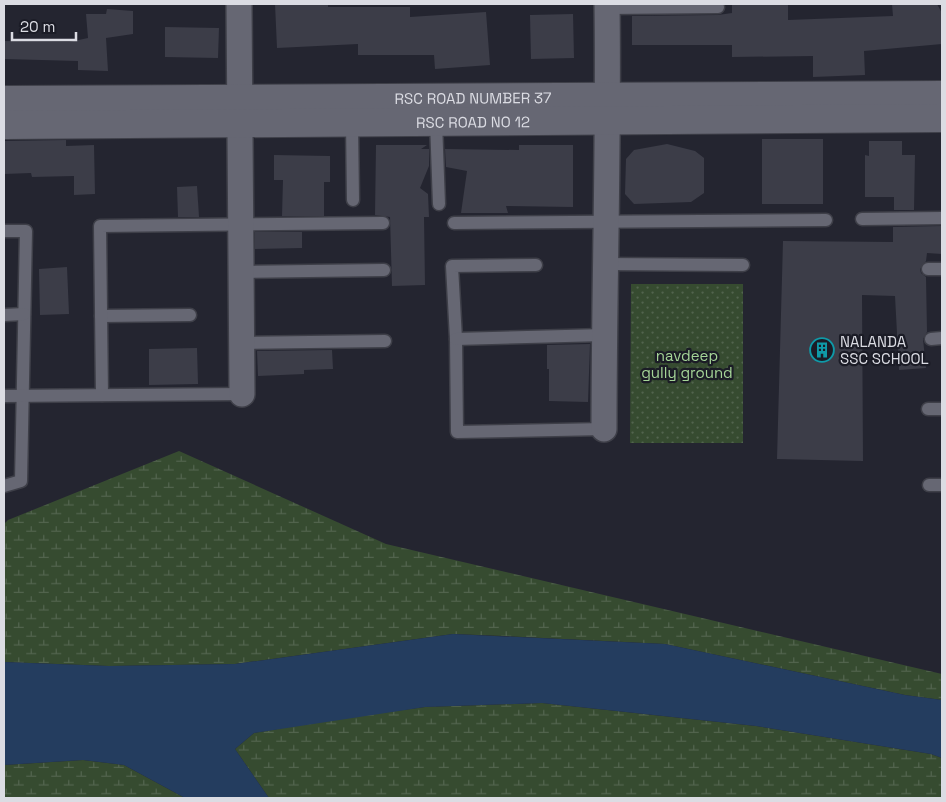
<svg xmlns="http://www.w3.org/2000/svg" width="946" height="802" viewBox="0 0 946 802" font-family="'Space Grotesk',sans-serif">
	<defs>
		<pattern id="wetland-marsh" width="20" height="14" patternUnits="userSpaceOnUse" patternTransform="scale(1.25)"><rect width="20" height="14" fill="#364b30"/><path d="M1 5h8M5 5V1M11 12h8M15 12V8" fill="none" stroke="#52644e"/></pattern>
		<pattern id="park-dots" width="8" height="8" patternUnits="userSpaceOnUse" patternTransform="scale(1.25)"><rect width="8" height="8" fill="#364b30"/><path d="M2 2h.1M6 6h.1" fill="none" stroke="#52644e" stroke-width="1.8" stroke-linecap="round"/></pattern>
	</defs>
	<rect width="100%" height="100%" fill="#242530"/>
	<g fill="url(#wetland-marsh)">
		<path d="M 179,451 L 386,544 L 942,674 L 942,700 L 905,695 L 665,644 L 504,636 L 453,634 L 235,664 L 109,666 L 4,662 L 4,524 L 8,520 Z"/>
		<path d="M 542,703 L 756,726 L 931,754 L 942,758 L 942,798 L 269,798 L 235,749 L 254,733 L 329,720 L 425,707 Z"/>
		<path d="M 83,760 L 124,765 L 185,798 L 4,798 L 4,765 Z"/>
	</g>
	<path fill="url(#park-dots)" d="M 631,284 L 743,284 L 743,443 L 630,443 Z"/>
	<path fill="#243d5f" d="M 453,634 L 665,644 L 905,695 L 942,700 L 942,758 L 931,754 L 756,726 L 542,703 L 425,707 L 254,733 L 235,749 L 269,798 L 185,798 L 124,765 L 83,760 L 4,765 L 4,662 L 109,666 L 235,664 Z"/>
	<g fill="#3c3d48">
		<path d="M 275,4 L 328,4 L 328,7 L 410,7 L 410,17 L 486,12 L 490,65 L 435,69 L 434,55 L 358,55 L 358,44 L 277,48 Z"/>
		<path d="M 732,4 L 788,4 L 788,20 L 893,16 L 892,4 L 937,4 L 942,13 L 942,44 L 864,51 L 865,75 L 813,77 L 813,56 L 732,57 L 732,45 L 632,45 L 632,16 L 718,15 L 732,13 Z"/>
		<path d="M 107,9 L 133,11 L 133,34 L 106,38 L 108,71 L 78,70 L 78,61 L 4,59 L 4,41 L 69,42 L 88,38 L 86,14 L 106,14 Z"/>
		<path d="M 573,14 L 574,58 L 531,59 L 530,15 Z"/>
		<path d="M 165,27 L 219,28 L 218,58 L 165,57 Z"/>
		<rect x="762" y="139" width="61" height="65"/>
		<path d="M 66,140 L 66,146 L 94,145 L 95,194 L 74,195 L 74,176 L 32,177 L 31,173 L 4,174 L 4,141 Z"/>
		<path d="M 869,141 L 902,141 L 902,155 L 915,155 L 914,210 L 894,210 L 894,197 L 865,197 L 865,155 L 869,156 Z"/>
		<path d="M 667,144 L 695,151 L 704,158 L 704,193 L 691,202 L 634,204 L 625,194 L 626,159 L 634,150 Z"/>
		<path d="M 376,145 L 427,145 L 421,149 L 429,149 L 429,166 L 420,188 L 428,194 L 429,217 L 424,217 L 425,285 L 392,286 L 390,217 L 375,215 Z"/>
		<path d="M 519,145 L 573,145 L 573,207 L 506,206 L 508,213 L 461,213 L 467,171 L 446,167 L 445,149 L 519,150 Z"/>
		<path d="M 274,155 L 330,156 L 330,182 L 324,182 L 324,216 L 282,216 L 283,180 L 274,180 Z"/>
		<path d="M 197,186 L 199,217 L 178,217 L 177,187 Z"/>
		<path d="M 942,226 L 942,254 L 927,253 L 926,261 L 920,269 L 921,273 L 926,277 L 927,332 L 923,339 L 926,368 L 899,370 L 895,296 L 862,295 L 863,461 L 777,459 L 783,241 L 893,242 L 893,227 Z"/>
		<path d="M 255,232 L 302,232 L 302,248 L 255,249 Z"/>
		<path d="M 67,267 L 69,314 L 40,315 L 39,269 Z"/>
		<path d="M 590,344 L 588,402 L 549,401 L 549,369 L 547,369 L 547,345 Z"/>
		<path d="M 197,348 L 198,384 L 149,385 L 149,349 Z"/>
		<path d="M 332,350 L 333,369 L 304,370 L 304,374 L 258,376 L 257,351 Z"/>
	</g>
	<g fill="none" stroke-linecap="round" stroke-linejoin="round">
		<g stroke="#3e3f48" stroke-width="15">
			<g id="service">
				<path d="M 607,8 L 718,7"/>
				<path d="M 436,122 L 439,204"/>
				<path d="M 352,123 L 353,200"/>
				<path d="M 862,219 L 942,218"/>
				<path d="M 454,223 L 826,220"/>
				<path d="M 4,231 L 26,231 L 21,481 L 4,486"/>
				<path d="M 604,264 L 743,265"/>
				<path d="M 536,265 L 452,266 L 456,339 L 457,432 L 604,429"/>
				<path d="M 928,269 L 942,269"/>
				<path d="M 241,272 L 384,270"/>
				<path d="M 4,315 L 24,314"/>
				<path d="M 101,316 L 190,315"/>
				<path d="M 456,339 L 604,335"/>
				<path d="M 931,339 L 942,338"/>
				<path d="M 242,343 L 385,341"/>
				<path d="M 102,395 L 100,226 L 383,223"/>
				<path d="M 4,396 L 242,394"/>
				<path d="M 928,409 L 942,409"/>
				<path d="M 929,485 L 942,485"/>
			</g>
		</g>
		<g stroke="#3e3f48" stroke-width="28">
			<g id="minor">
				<path d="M 239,4 L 242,394"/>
				<path d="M 604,429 C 604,287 609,145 607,4"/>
			</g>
		</g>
		<g stroke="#3e3f48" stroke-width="30">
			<g id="tertiary">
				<path id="s1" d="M 4,100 L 942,95"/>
				<path id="s2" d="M 4,125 L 942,118"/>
			</g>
		</g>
		<use href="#service" stroke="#666773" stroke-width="12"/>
		<use href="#minor" stroke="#666773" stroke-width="25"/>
		<use href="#tertiary" stroke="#666773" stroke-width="28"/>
	</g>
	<defs>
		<g id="building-ring" transform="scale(1.25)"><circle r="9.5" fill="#1b1c26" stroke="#0f9aa8" stroke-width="1.5"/><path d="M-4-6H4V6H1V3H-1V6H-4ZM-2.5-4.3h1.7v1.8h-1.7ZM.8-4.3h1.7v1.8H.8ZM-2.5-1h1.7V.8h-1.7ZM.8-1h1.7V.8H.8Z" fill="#0f9aa8"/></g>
	</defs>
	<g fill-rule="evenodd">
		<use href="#building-ring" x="822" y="350"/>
	</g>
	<g text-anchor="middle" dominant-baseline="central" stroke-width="4.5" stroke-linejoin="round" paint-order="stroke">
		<g font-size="15" fill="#dbdce3" stroke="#1b1c26">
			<text stroke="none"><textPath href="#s1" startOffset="469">RSC ROAD NUMBER 37</textPath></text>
			<text stroke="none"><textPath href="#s2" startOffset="469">RSC ROAD NO 12</textPath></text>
		</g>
		<g font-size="15" fill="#dbdce3" stroke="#1b1c26" text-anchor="start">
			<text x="840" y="341">NALANDA<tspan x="840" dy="17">SSC SCHOOL</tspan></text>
		</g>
		<g font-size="15" fill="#a5d597" stroke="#1b1c26">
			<text x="687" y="355">navdeep<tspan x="687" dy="17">gully ground</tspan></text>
		</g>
	</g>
	<rect width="946" height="802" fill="none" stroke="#dbdce3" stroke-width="10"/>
	<path d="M12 32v8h64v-8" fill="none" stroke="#dbdce3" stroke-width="2.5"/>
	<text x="20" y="32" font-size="15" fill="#dbdce3" stroke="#1b1c26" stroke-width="4" paint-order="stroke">20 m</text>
</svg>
